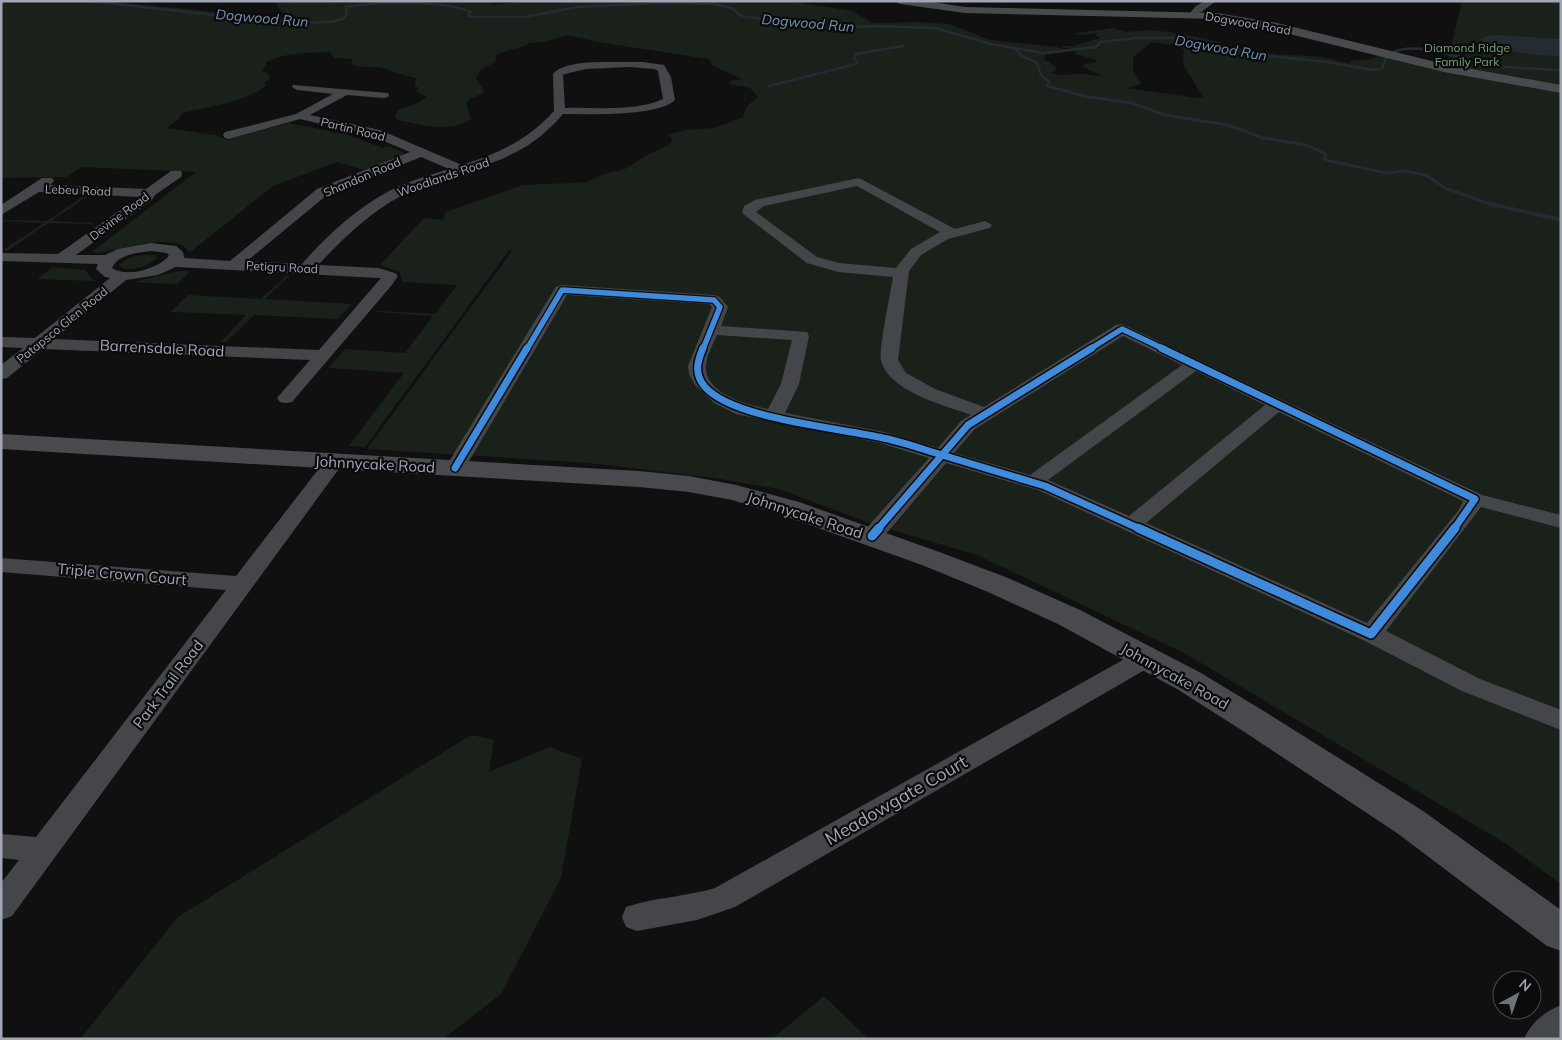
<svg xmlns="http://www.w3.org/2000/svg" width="1562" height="1040" viewBox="0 0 1562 1040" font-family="Mulish,sans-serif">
	<rect width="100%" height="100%" fill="#101011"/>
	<g fill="#1a211b" fill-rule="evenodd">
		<path d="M 1,1 L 103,1 L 189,9 L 254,17 L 293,17 L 283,13 L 277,6 L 278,3 L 291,2 L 402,4 L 495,1 L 490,5 L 527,1 L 788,1 L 853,11 L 872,23 L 917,22 L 949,24 L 990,40 L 1058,47 L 1067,52 L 1046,55 L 1044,59 L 1057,68 L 1052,73 L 1059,75 L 1081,74 L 1104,76 L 1090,71 L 1082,65 L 1096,62 L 1095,59 L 1075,54 L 1076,50 L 1063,47 L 1063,46 L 1073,46 L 1100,38 L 1096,36 L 1097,33 L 1085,35 L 1075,34 L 1077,33 L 1113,28 L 1125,32 L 1151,30 L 1183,34 L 1220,42 L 1220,45 L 1275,54 L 1323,57 L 1351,64 L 1350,61 C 1359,59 1368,61 1377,57 L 1373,53 L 1561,90 L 1561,884 L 1505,843 L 1184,653 L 977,555 L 875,525 L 779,489 L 714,478 L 589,463 L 367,449 L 512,251 L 510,249 L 365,447 L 349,446 L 404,373 L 328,368 L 345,349 L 405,353 L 433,316 L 377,312 L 378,311 L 435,314 L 457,285 L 402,282 L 400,272 L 380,265 L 424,218 L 443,220 L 446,212 L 523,185 L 587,182 L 604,174 L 625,169 L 647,155 L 669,145 L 673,138 L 667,135 L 685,130 L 715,128 L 743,117 L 747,106 L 758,97 L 750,88 L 729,84 L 730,81 L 742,79 L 713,66 L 709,59 L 598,42 L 567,35 L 544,42 L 528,43 L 527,45 L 497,54 L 495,62 L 480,70 L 476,78 L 485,92 L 470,99 L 466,103 L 471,119 C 451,133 421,125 398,120 L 395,117 L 398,110 L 420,102 L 427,97 L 417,92 L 416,90 L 419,88 L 415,86 L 416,78 C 406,76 396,72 386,69 C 374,65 362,69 351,64 L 353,59 L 334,58 L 330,52 C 307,53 288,52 266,62 L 266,65 L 262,71 L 268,73 L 270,79 L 264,82 L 266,85 C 252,100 203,108 182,113 L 179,119 L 166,128 L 215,135 L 227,140 L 289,123 L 348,135 L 383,148 L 389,146 L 404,153 L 402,155 L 364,170 L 337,162 L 273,186 L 189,253 C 179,229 115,252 96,253 L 93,251 L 196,172 L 82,167 L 66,177 L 1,178 ZM 1152,42 L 1179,46 L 1184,50 L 1183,64 L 1203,97 L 1197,98 L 1126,88 L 1141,84 L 1133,71 L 1133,57 Z"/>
		<path d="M 1462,1 L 1561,1 L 1561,88 L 1446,68 Z"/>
		<path d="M 84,196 L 88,196 L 51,221 L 94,223 L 92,224 L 48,223 L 7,251 L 3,250 L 44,223 L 1,221 L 1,220 L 47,221 Z"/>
		<path d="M 153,255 L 157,255 L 157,258 C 149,266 129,273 119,266 C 126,256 142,254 153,255 Z"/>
		<path d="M 53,267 L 85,270 L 94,281 L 37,279 Z"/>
		<path d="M 179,271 L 191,271 L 177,284 L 133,282 Z"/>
		<path d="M 286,276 L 289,276 L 265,299 L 352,304 L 338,319 L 254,315 L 226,342 L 221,342 L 246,315 L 171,312 L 188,295 L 261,299 Z"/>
		<path d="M 471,735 L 494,740 L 489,772 L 550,747 L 582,759 L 561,878 L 501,994 L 443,1039 L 80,1039 L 178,917 Z"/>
		<path d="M 824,996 L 868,1039 L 772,1039 Z"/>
	</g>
	<path fill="#242b32" d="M 1498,35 L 1561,39 L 1561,56 C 1535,55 1502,53 1480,39 L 1486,36 Z"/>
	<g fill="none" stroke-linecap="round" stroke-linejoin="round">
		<g stroke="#242b32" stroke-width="2.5">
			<path d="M 88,1 L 289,23 L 330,22 L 343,19 L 347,14 L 346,7 C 379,1 441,0 471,12 L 468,16 L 473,17 L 525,17 L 578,7 L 660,3 L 714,4 L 732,8 L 740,15 L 747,17 L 833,28 L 876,26 L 935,28 L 991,44 L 1043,53 L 1096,47 L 1100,42 L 1135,38 L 1178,38 L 1206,42 L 1251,54 L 1327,62 L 1372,70 L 1382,69 C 1385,63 1384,56 1391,53 C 1419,39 1463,61 1492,65 C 1515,69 1538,69 1561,70"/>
			<path d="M 1014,48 L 1022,56 L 1037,63 L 1041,75 L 1049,82 L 1047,86 L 1067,91"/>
			<path d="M 769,86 L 856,64 L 857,61 L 854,59 L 856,54 L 903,46"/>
		</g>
		<path stroke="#242b32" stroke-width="3" d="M 1062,90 L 1084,96 L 1132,103 L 1165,115 L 1228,125 L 1263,138 L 1306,145 L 1326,154 L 1324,159 L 1330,161 L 1386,173 L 1405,171 L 1426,175 L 1445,188 L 1495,206"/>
		<path stroke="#242b32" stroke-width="4" d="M 1491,204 L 1561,220"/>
		<g fill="#45464a" fill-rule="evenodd">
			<path d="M 1205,1 L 1216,1 L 1196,16 L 1190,16 L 1189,14 L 1196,6 Z"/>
			<path d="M 615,62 L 643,62 L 664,65 L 671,77 L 675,100 C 658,117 587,114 563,114 C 515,171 461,165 401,196 C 370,212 343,239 319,264 L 318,265 L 378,268 L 395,273 L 398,276 L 391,286 L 292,402 L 286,403 L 280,402 L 277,398 L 310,360 L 43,349 L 7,378 L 1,379 L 1,365 L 23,348 L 1,347 L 1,337 L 35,338 L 110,278 L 105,277 L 96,269 L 98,264 L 1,261 L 1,253 L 58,254 L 139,197 L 39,192 L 1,215 L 1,205 L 42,178 L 52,178 L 54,181 L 50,185 L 146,189 L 171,171 L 181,171 L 182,174 L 181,177 L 155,195 L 152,200 L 76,255 L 105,255 L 118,249 L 151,243 L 176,246 L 183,252 L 184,258 L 230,261 L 317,189 L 410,152 L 372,136 L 300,119 L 229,139 L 225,138 L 223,135 L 225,132 L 296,114 L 333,94 L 297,90 L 292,87 L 293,85 L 388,93 L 389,95 L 388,97 L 384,98 L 347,95 L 310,115 L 380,130 L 462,165 C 498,154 529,139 554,111 L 553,74 C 563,61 599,62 615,62 ZM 630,67 L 654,69 L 658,71 L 663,99 C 635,112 596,107 565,108 L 563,75 L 565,74 L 586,69 ZM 421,157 L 449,169 C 430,175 409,181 391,190 C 358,207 326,236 302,264 L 247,261 L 327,195 ZM 151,251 L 167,253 L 169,256 C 157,269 127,278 112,268 C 118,254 138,253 151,251 ZM 176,267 L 378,278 L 381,278 L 319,350 L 54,339 L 126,280 L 158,275 Z"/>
			<path d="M 859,178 L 955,229 L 985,221 L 992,225 L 990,228 L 948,239 L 921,255 L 909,271 L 898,360 L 906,373 L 935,389 L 984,407 L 1116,325 L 1122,324 L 1482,495 L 1561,515 L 1561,528 L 1481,507 L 1386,631 L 1480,679 L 1561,710 L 1561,730 L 1462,691 L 1363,640 L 1038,490 L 946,463 L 880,541 L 872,543 L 864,541 L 861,536 L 864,531 L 929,458 L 880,443 L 736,414 L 714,403 L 695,385 L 689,374 L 688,366 L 712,307 L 709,304 L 567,295 L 465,468 L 462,472 L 455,474 L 448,472 L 445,468 L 554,290 L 556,287 L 562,285 L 714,295 L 720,297 L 728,307 L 721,326 L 807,332 L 809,336 L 799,384 L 785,413 L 884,432 L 938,448 L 961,421 L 971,415 C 944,405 890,392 881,361 C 878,353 891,290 893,277 L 838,272 L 807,263 L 742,213 L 744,206 L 755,200 ZM 857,186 L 940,232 L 911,249 L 896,268 L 839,263 L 817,257 L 756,212 L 764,206 ZM 717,335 L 792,340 L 781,384 L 768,409 C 747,405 703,393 706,365 C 707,355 713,344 717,335 ZM 1123,336 L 1182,365 L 1030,475 L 954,453 L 975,429 ZM 1196,371 L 1265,405 L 1129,516 L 1048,480 ZM 1279,412 L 1463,501 L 1458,511 L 1367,623 L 1146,523 Z"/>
			<path d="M 334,456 L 341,458 L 344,462 L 341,466 L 12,916 L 1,920 L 1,883 L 19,860 L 1,858 L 1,834 L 36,837 L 226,590 L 1,572 L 1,558 L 236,576 L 327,458 Z"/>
			<path d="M 1146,649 L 1155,652 L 1158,658 L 1155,664 L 735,907 L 697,920 L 637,931 L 626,927 L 622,917 L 626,907 C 655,897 686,897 715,888 L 1137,652 Z"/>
			<path d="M 1561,1005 L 1561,1039 L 1524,1039 C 1531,1023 1544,1012 1561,1005 Z"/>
		</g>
		<g fill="#494a4e" fill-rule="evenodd">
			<path d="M 895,1 L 926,1 L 965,7 L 1217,13 L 1277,23 L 1444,64 L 1561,85 L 1561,93 L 1444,72 L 1277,31 L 1217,19 L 965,13 L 900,4 Z"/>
			<path d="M 1,434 L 639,471 L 689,476 L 736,485 L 799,502 L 942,553 L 1008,578 L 1080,610 L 1201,673 L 1267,713 L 1423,811 L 1561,910 L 1561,951 L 1547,946 L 1397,833 L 1243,731 L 1177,689 L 1058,624 L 988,592 L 922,565 L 779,514 L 732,500 L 689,492 L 639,487 L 1,449 Z"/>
		</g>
		<g stroke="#0b0b0c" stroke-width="8">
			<g id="cycleway-far2">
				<path d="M 527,349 L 562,290 L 714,300 L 720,307 L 703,349"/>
				<path d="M 1090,349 L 1122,329 L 1164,349"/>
			</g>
		</g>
		<g stroke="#0b0b0c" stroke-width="10">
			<g id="cycleway-far1">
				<path d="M 703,348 C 697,362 694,374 705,387 C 733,419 840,428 883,438 C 903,442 922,449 942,455"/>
				<path d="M 1161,348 L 1475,499 L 1454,529"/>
				<path d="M 942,455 L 1045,486 L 1140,529"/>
				<path d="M 942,455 L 968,425 L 1092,348"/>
				<path d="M 455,468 L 527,348"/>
				<path d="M 878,529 L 942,455"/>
			</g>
		</g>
		<g stroke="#0b0b0c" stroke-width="12">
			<g id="cycleway">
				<path d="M 1138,528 L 1371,634 L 1455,528"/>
				<path d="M 872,536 L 879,528"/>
			</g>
		</g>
		<use href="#cycleway-far2" stroke="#408adc" stroke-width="5.5"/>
		<use href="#cycleway-far1" stroke="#408adc" stroke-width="7"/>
		<use href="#cycleway" stroke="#408adc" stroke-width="9"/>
	</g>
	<g text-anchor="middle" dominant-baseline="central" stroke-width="4.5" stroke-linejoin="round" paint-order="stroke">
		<g font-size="12" fill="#a0a6b3" stroke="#0b0b0c">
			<text transform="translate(1248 23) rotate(10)">Dogwood Road</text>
			<text transform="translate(353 129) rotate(14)">Partin Road</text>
			<text transform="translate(362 177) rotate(-23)">Shandon Road</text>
			<text transform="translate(443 177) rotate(-19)">Woodlands Road</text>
			<text transform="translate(78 190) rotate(2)">Lebeu Road</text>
			<text transform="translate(119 216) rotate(-37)">Devine Road</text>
			<text transform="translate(282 267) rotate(3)">Petigru Road</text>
			<text transform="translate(62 325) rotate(-39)">Patapsco Glen Road</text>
		</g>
		<g font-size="12" fill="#75a078" stroke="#0b0b0c">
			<text x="1467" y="47">Diamond Ridge<tspan x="1467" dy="14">Family Park</tspan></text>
		</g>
		<g font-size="14" font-style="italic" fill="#7494b2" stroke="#0b0b0c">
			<text transform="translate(262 18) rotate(5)">Dogwood Run</text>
			<text transform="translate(808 23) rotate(5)">Dogwood Run</text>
			<text transform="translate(1221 48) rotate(10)">Dogwood Run</text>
		</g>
		<g font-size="15" fill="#a0a6b3" stroke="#0b0b0c">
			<text transform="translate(162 348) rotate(3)">Barrensdale Road</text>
			<text transform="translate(375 464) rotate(3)">Johnnycake Road</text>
			<text transform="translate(805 515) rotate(18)">Johnnycake Road</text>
			<text transform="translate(122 574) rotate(5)">Triple Crown Court</text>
			<text transform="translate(1175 676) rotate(29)">Johnnycake Road</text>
			<text transform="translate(168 684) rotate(-53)">Park Trail Road</text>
		</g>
		<g font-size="18" fill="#a0a6b3" stroke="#0b0b0c">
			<text transform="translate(896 800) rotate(-30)">Meadowgate Court</text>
		</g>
	</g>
	<rect width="1562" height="1040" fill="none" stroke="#a0a6b3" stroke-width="5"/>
	<g transform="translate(1517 995) rotate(40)"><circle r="24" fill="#0b0b0c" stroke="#47494f"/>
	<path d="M0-4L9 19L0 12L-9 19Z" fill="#6e727a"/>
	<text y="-8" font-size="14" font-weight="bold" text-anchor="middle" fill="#a0a6b3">N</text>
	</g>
</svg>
